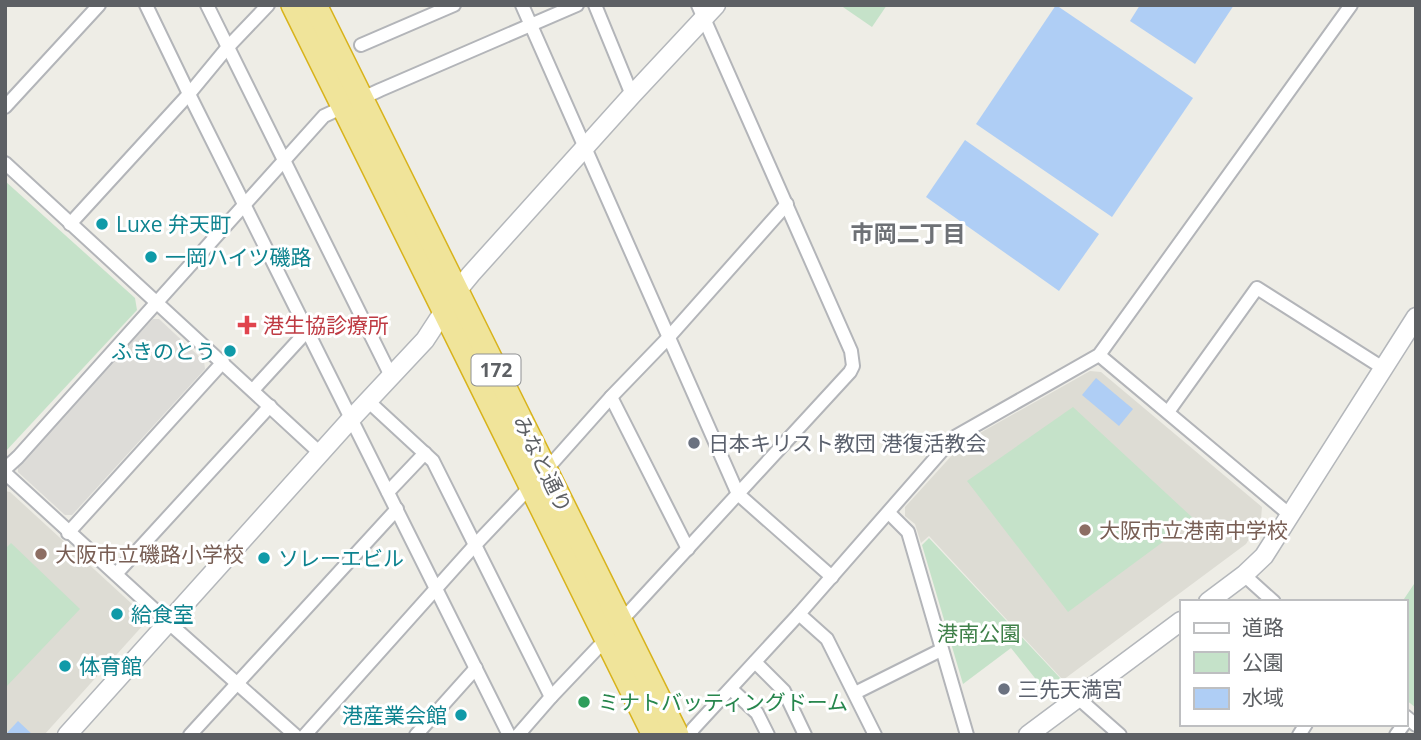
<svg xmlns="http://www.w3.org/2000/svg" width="1421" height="740" viewBox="0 0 1421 740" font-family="'Open Sans','Noto Sans JP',sans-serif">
	<rect width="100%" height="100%" fill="#eeede6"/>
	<path fill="#dddcd8" d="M 153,319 L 159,319 L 204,361 L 205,369 L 72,515 L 65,515 L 18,472 L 18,464 Z"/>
	<g fill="#dddcd4">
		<path d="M 1090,371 L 1101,372 L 1262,507 L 1261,519 L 1246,544 L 1063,680 L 929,536 L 921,543 L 915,524 L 905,516 L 905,507 L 964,442 Z"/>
		<path d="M 5,491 L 10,492 L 144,615 L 145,623 L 44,735 L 5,735 Z"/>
	</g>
	<g fill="#c5e2c9">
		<path d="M 840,5 L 887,5 L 872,27 Z"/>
		<path d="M 5,181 L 135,298 L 137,310 L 5,452 Z"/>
		<path d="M 1073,407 L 1194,519 L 1068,612 L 967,481 Z"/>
		<path d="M 929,538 L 1062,680 L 1046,692 L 1011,648 L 963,684 L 922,545 Z"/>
		<path d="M 11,543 L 80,609 L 5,688 L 5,549 Z"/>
		<path d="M 1416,581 L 1416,708 L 1405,699 L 1405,602 L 1402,602 Z"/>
	</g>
	<g fill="#afcef5">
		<path d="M 1056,5 L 1193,98 L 1112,217 L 976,124 Z"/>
		<path d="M 1140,5 L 1234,5 L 1195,64 L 1130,21 Z"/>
		<path d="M 965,140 L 1099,234 L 1059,291 L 926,197 Z"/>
		<path d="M 1096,378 L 1133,409 L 1119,426 L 1082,395 Z"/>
		<path d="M 18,721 L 33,735 L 5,735 Z"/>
	</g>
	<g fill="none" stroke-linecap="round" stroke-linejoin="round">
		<g stroke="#b3b5b9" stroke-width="16">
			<g id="street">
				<path d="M 146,5 L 189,94 L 509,735"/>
				<path d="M 207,5 L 391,376"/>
				<path d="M 522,5 L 738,494 L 832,577"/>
				<path d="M 595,5 L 632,95"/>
				<path d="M 361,45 L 454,5"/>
				<path d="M 5,107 L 99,5"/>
				<path d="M 5,163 L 320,453"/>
				<path d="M 70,224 L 189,94 L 227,48 L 268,5"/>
				<path d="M 1099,355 L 1290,515"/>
				<path d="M 253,390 L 307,331"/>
				<path d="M 611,397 L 688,549"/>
				<path d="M 368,401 L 433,461 L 551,697"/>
				<path d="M 1168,412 L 1257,288 L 1383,368"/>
				<path d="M 5,469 L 18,457 L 324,116 L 380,90 L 577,5"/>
				<path d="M 546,470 L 611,397 L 668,338 L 787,204"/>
				<path d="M 5,473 L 169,623 L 295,735"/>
				<path d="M 388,492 L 425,453"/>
				<path d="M 889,513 L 908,532 L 967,735"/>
				<path d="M 68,533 L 223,362"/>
				<path d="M 116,574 L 270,406"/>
				<path d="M 1244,575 L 1274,602"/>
				<path d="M 799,614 L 827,639 L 875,735"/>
				<path d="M 621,621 L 850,372 L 853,366 L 851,351 L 698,5"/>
				<path d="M 755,662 L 784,691 L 805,735"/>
				<path d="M 731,689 L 757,713 L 768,735"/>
				<path d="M 855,693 L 941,650"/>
				<path d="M 1078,698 L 1120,735"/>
				<path d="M 1405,716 L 1416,725"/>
				<path d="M 190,735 L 397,509"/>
				<path d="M 305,735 L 475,545 L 531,486"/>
				<path d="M 416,735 L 476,668"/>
				<path d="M 518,735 L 551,697 L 607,638"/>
				<path d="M 690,735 L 693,729 L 799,614 L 953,438 L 1099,355 L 1351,5"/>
				<path d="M 1299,735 L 1306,724"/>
				<path d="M 1396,735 L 1404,724"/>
			</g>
		</g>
		<g stroke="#b4b7bb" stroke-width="21">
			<g id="secondary">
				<path d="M 1208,602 L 1244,575 L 1264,556 L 1416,317"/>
				<path d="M 67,735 L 351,419 L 425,340 L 457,291 L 471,274 L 632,95 L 716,5"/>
				<path d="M 1028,735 L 1181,621"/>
			</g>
		</g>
		<g stroke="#d8b31c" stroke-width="26">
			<g id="highway">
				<path d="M 293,5 L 654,735"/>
				<path d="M 315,5 L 677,735"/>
			</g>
		</g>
		<use href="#street" stroke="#fff" stroke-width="12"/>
		<use href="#secondary" stroke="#fff" stroke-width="18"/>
		<use href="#highway" stroke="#f0e49a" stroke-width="23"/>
	</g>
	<g fill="#0f9aa8" stroke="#fff" stroke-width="2.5">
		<circle cx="102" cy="224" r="7"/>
		<circle cx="151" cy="257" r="7"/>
		<circle cx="230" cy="351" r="7"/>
		<circle cx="264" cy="558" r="7"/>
		<circle cx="117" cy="614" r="7"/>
		<circle cx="65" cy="666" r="7"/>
		<circle cx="461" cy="715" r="7"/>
	</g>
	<path fill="#e0444e" stroke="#fff" stroke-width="2.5" d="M243.5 314.5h7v7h7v7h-7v7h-7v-7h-7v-7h7z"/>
	<g fill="#6b7280" stroke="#fff" stroke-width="2.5">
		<circle cx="694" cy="443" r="7"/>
		<circle cx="1004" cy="689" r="7"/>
	</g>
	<g fill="#8d6e63" stroke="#fff" stroke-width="2.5">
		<circle cx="1085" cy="530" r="7"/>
		<circle cx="41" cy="554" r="7"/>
	</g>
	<circle fill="#2e9e5b" stroke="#fff" stroke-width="2.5" cx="584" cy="702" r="7"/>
	<g text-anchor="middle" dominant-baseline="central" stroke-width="6" stroke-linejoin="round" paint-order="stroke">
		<rect fill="#fff" stroke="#8e9092" stroke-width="2" x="471.5" y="354.5" width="49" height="31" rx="5"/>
		<g font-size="19" font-weight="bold" fill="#5d6064">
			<text x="496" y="370">172</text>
		</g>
		<g font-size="21" fill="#0d838f" stroke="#fff" text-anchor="start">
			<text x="116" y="224">Luxe 弁天町</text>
			<text x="165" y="257">一岡ハイツ磯路</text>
			<text x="216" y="351" text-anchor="end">ふきのとう</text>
			<text x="278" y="558">ソレーエビル</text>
			<text x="131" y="614">給食室</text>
			<text x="79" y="666">体育館</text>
			<text x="447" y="715" text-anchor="end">港産業会館</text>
		</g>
		<g font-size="21" fill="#be3a42" stroke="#fff" text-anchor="start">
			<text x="263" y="325">港生協診療所</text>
		</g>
		<g font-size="21" fill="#5b616d" stroke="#fff" text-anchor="start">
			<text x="708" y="443">日本キリスト教団 港復活教会</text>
			<text x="1018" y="689">三先天満宮</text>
		</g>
		<g font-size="21" fill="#5d6064" stroke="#fff">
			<text transform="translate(543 464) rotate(64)">みなと通り</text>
		</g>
		<g font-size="21" fill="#785e54" stroke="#fff" text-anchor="start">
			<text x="1099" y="530">大阪市立港南中学校</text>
			<text x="55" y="554">大阪市立磯路小学校</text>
		</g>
		<g font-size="21" fill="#40814a" stroke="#fff">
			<text x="979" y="633">港南公園</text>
		</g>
		<g font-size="21" fill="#27864d" stroke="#fff" text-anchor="start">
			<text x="598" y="702">ミナトバッティングドーム</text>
		</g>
		<g font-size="23" font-weight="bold" fill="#6e7176" stroke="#fff">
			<text x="908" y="233">市岡二丁目</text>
		</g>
	</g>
	<rect width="1421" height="740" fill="none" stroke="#5d6064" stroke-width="14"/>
	<rect x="1180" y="600" width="228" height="126" fill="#ffffff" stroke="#bebfc1" stroke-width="2"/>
	<rect x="1194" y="623" width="35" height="10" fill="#ffffff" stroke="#bebfc1" stroke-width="2"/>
	<text x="1242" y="635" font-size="21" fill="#5d6064">道路</text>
	<rect x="1194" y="652" width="35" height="21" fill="#c5e2c9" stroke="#bebfc1" stroke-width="2"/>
	<text x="1242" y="670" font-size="21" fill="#5d6064">公園</text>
	<rect x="1194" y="688" width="35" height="21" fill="#afcef5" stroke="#bebfc1" stroke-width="2"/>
	<text x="1242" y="705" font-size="21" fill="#5d6064">水域</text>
</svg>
